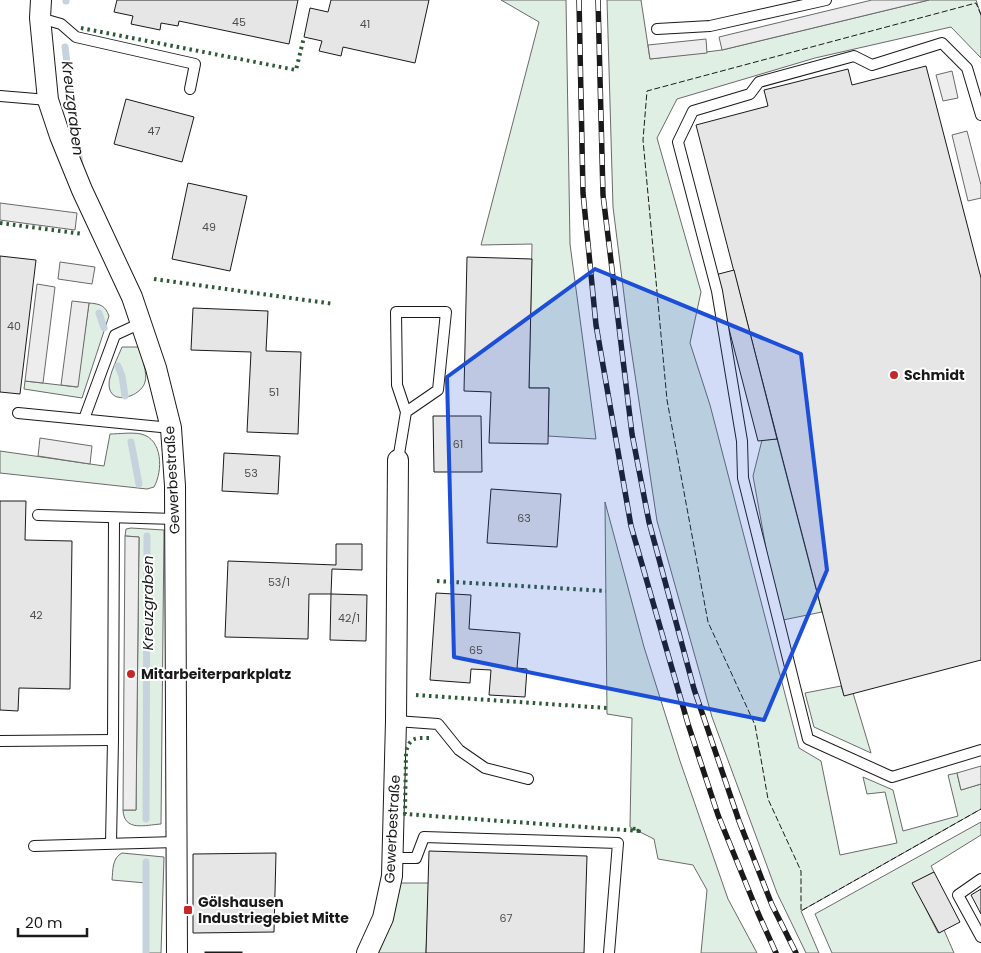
<svg xmlns="http://www.w3.org/2000/svg" width="981" height="953" viewBox="0 0 981 953" font-family="Poppins,sans-serif">
	<rect width="100%" height="100%" fill="#fff"/>
	<g fill="#e0efe3" stroke="#6a6a6a">
		<path d="M 501,0 L 566,0 L 570,244 L 596,439 L 548,436 L 549,388 L 529,388 L 532,244 L 481,245 L 539,22 Z"/>
		<path d="M 607,0 L 641,0 L 650,59 L 722,50 L 929,0 L 976,0 L 981,15 L 981,58 L 951,27 L 815,58 L 677,99 L 657,138 L 701,292 L 690,343 L 710,405 L 799,748 L 821,761 L 840,855 L 897,843 L 885,792 L 867,794 L 863,777 L 893,790 L 903,831 L 958,816 L 948,775 L 957,773 L 961,790 L 981,784 L 981,809 L 801,911 L 819,953 L 806,953 L 777,893 L 712,717 L 657,521 L 629,335 L 613,207 Z"/>
		<path d="M 89,303 C 100,304 105,305 109,316 L 82,398 L 24,389 L 25,381 L 77,387 Z"/>
		<path d="M 122,347 L 139,347 C 141,355 148,374 145,382 C 141,397 109,407 109,384 C 109,375 118,357 122,347 Z"/>
		<path d="M 110,434 C 119,434 131,432 141,434 C 163,439 163,471 154,487 L 147,489 L 0,473 L 0,451 L 104,466 Z"/>
		<path d="M 777,439 L 822,612 L 783,620 L 771,576 L 753,476 L 762,440 Z"/>
		<path d="M 605,502 L 644,647 L 680,761 L 728,899 L 757,953 L 701,953 L 707,890 L 693,865 L 658,859 L 654,839 L 630,827 L 632,718 L 607,714 Z"/>
		<path d="M 131,528 L 164,530 L 161,824 C 145,825 124,832 123,810 L 136,810 L 139,537 L 125,536 L 126,529 Z"/>
		<path d="M 841,686 L 844,695 L 853,693 L 871,753 L 814,727 L 805,693 Z"/>
		<path d="M 981,822 L 981,835 L 931,866 L 934,872 L 913,883 L 938,933 L 944,930 L 954,953 L 832,953 L 815,914 Z"/>
		<path d="M 122,853 L 164,857 L 161,953 L 146,953 L 146,883 L 112,880 C 113,870 112,858 122,853 Z"/>
		<path d="M 400,883 L 429,883 L 426,953 L 378,953 L 387,933 Z"/>
	</g>
	<g fill="#ededed" stroke="#6a6a6a">
		<path d="M 872,0 L 929,0 L 722,50 L 719,37 Z"/>
		<path d="M 706,39 L 707,53 L 650,59 L 648,45 Z"/>
		<path d="M 952,71 L 958,98 L 943,101 L 936,75 Z"/>
		<path d="M 967,131 L 981,185 L 981,198 L 968,201 L 952,135 Z"/>
		<path d="M 0,203 L 77,213 L 75,230 L 0,220 Z"/>
		<path d="M 60,262 L 95,267 L 92,284 L 58,279 Z"/>
		<path d="M 37,284 L 55,287 L 43,383 L 25,381 Z"/>
		<path d="M 72,301 L 89,303 L 78,387 L 61,385 Z"/>
		<path d="M 40,438 L 92,446 L 90,464 L 38,456 Z"/>
		<path d="M 125,536 L 139,537 L 136,810 L 123,810 Z"/>
		<path d="M 981,766 L 981,784 L 961,790 L 957,773 Z"/>
	</g>
	<g fill="none" stroke-linecap="round" stroke-linejoin="round">
		<g stroke="#c6d2dc" stroke-width="7">
			<path d="M 66,1 L 66,0"/>
			<path d="M 65,47 L 80,165"/>
			<path d="M 99,313 L 104,328"/>
			<path d="M 118,366 L 122,376 L 125,396"/>
			<path d="M 131,442 L 139,484"/>
			<path d="M 146,819 L 147,536"/>
			<path d="M 146,953 L 146,862"/>
		</g>
	</g>
	<g fill="#e6e6e6" stroke="#1a1a1a">
		<path d="M 117,0 L 298,0 L 289,44 L 179,21 L 178,26 L 161,23 L 160,30 L 131,24 L 133,16 L 114,12 Z"/>
		<path d="M 331,0 L 429,0 L 415,63 L 343,47 L 341,56 L 319,51 L 322,41 L 304,37 L 310,8 L 328,12 Z"/>
		<path d="M 926,66 L 981,278 L 981,660 L 844,696 L 696,125 L 768,106 L 764,90 L 848,69 L 852,85 Z"/>
		<path d="M 126,99 L 194,117 L 182,162 L 114,144 Z"/>
		<path d="M 188,183 L 247,196 L 230,271 L 172,259 Z"/>
		<path d="M 0,256 L 36,260 L 20,394 L 0,392 Z"/>
		<path d="M 467,257 L 532,259 L 529,388 L 549,388 L 548,444 L 489,443 L 491,392 L 464,391 Z"/>
		<path d="M 734,270 L 777,439 L 758,441 L 715,275 Z"/>
		<path d="M 193,308 L 268,311 L 266,351 L 301,352 L 298,434 L 247,432 L 251,352 L 191,350 Z"/>
		<path d="M 433,416 L 481,416 L 482,472 L 434,472 Z"/>
		<path d="M 224,453 L 280,456 L 278,494 L 222,491 Z"/>
		<path d="M 491,489 L 561,494 L 557,547 L 487,543 Z"/>
		<path d="M 0,501 L 26,501 L 25,540 L 72,541 L 70,689 L 19,688 L 18,711 L 0,710 Z"/>
		<path d="M 336,544 L 362,544 L 362,570 L 332,569 L 331,594 L 309,594 L 308,639 L 225,637 L 228,561 L 336,565 Z"/>
		<path d="M 436,593 L 471,595 L 469,629 L 520,633 L 517,668 L 527,669 L 525,697 L 489,695 L 491,670 L 471,669 L 470,683 L 430,680 Z"/>
		<path d="M 331,594 L 367,595 L 366,641 L 330,640 Z"/>
		<path d="M 429,851 L 587,856 L 584,953 L 426,953 Z"/>
		<path d="M 276,853 L 274,932 L 193,933 L 193,854 Z"/>
		<path d="M 934,872 L 960,922 L 939,933 L 912,883 Z"/>
		<path d="M 981,889 L 981,914 L 971,895 Z"/>
		<rect x="205" y="952" width="37" height="1"/>
	</g>
	<g fill="none" stroke-linecap="round" stroke-linejoin="round">
		<g stroke="#1a1a1a" stroke-width="12">
			<g id="lane">
				<path d="M 40,18 L 61,24 L 76,37 L 195,64 L 190,89"/>
				<path d="M 657,29 L 710,26 L 826,0"/>
				<path d="M 0,96 L 48,100"/>
				<path d="M 981,115 L 967,68 L 942,43 L 872,65 L 854,56 L 759,82 L 750,94 L 693,111 L 678,142 L 717,291 L 742,441 L 743,478 L 808,739 L 892,777 L 981,750"/>
				<path d="M 18,413 L 171,428"/>
				<path d="M 84,419 L 115,335 L 141,323"/>
				<path d="M 398,460 L 406,412 L 397,385 L 396,312 L 446,312 L 438,390 L 406,412"/>
				<path d="M 38,515 L 175,519"/>
				<path d="M 396,721 L 438,724 L 459,750 L 485,768 L 528,779"/>
				<path d="M 0,741 L 113,740"/>
				<path d="M 111,843 L 113,740 L 114,518"/>
				<path d="M 34,846 L 176,842"/>
				<path d="M 393,858 L 416,858 L 424,837 L 618,843 L 609,953"/>
				<path d="M 981,879 L 958,895 L 981,937"/>
			</g>
		</g>
		<g stroke="#1a1a1a" stroke-width="22">
			<g id="street">
				<path d="M 41,0 L 40,18 L 48,100 L 60,136 L 82,190 L 132,297 L 156,368 L 171,428 L 175,486 L 177,953"/>
				<path d="M 367,953 L 383,918 L 392,876 L 396,721 L 398,460"/>
			</g>
		</g>
		<use href="#lane" stroke="#fff" stroke-width="10"/>
		<use href="#street" stroke="#fff" stroke-width="20"/>
		<g stroke="#1a1a1a" stroke-width="5.5">
			<g id="rail">
				<path d="M 579,0 L 583,193 L 596,325 L 631,526 L 688,724 L 718,815 L 758,913 L 776,953"/>
				<path d="M 598,0 L 603,195 L 632,434 L 649,522 L 694,689 L 739,821 L 772,905 L 796,953"/>
			</g>
		</g>
		<use href="#rail" stroke="#fff" stroke-width="4" stroke-dasharray="11" stroke-linecap="butt"/>
		<g stroke="#2b5a34" stroke-width="4" stroke-dasharray="2.5 4" stroke-linecap="butt">
			<path d="M 81,28 L 296,70 L 304,37"/>
			<path d="M 0,223 L 83,234"/>
			<path d="M 154,279 L 334,304"/>
			<path d="M 437,581 L 606,591"/>
			<path d="M 416,695 L 607,708"/>
			<path d="M 429,738 C 415,738 410,737 406,752 L 405,814 L 639,831 L 630,827"/>
		</g>
		<path stroke="#1a1a1a" stroke-width="1" stroke-dasharray="6 2.5" stroke-linecap="butt" d="M 981,15 L 976,3 L 647,91 L 643,140 L 667,400 L 708,622 L 755,725 L 768,799 L 801,871 L 801,911 L 981,809"/>
	</g>
	<path fill="#1d4ed8" fill-opacity="0.2" stroke="#1d4ed8" stroke-width="4" stroke-linejoin="round" d="M 595,269 L 801,354 L 827,570 L 764,720 L 454,657 L 447,377 Z"/>
	<g fill="#c62828" stroke="#fff" stroke-width="2">
		<circle cx="894" cy="375" r="5"/>
		<circle cx="131" cy="674" r="5"/>
		<rect x="183" y="905" width="10" height="10" rx="2.5"/>
	</g>
	<g text-anchor="middle" dominant-baseline="central" stroke-width="4" stroke-linejoin="round" paint-order="stroke">
		<g font-size="11" fill="#4d4d4d">
			<text x="239" y="22">45</text>
			<text x="365" y="24">41</text>
			<text x="154" y="131">47</text>
			<text x="209" y="227">49</text>
			<text x="14" y="326">40</text>
			<text x="274" y="392">51</text>
			<text x="458" y="444">61</text>
			<text x="251" y="473">53</text>
			<text x="524" y="518">63</text>
			<text x="279" y="582">53/1</text>
			<text x="36" y="615">42</text>
			<text x="349" y="618">42/1</text>
			<text x="476" y="650">65</text>
			<text x="506" y="918">67</text>
		</g>
		<g font-size="14" font-weight="bold" fill="#1a1a1a" stroke="#fff" text-anchor="start">
			<text x="904" y="375">Schmidt</text>
			<text x="141" y="674">Mitarbeiterparkplatz</text>
			<text x="198" y="902">Gölshausen<tspan x="198" dy="16">Industriegebiet Mitte</tspan></text>
		</g>
		<g font-size="14" fill="#1a1a1a" stroke="#fff">
			<text transform="translate(172 480) rotate(-93)">Gewerbestraße</text>
			<text transform="translate(392 829) rotate(-87)">Gewerbestraße</text>
		</g>
		<g font-size="15" font-style="italic" fill="#1a1a1a" stroke="#fff">
			<text transform="translate(73 108) rotate(83)">Kreuzgraben</text>
			<text transform="translate(147 603) rotate(-90)">Kreuzgraben</text>
		</g>
	</g>
	<path d="M18 928v8h69v-8" fill="none" stroke="#1a1a1a" stroke-width="2.5"/>
	<text x="25" y="928" font-size="15" fill="#1a1a1a" stroke="#ffffff" stroke-width="4" paint-order="stroke">20 m</text>
</svg>
